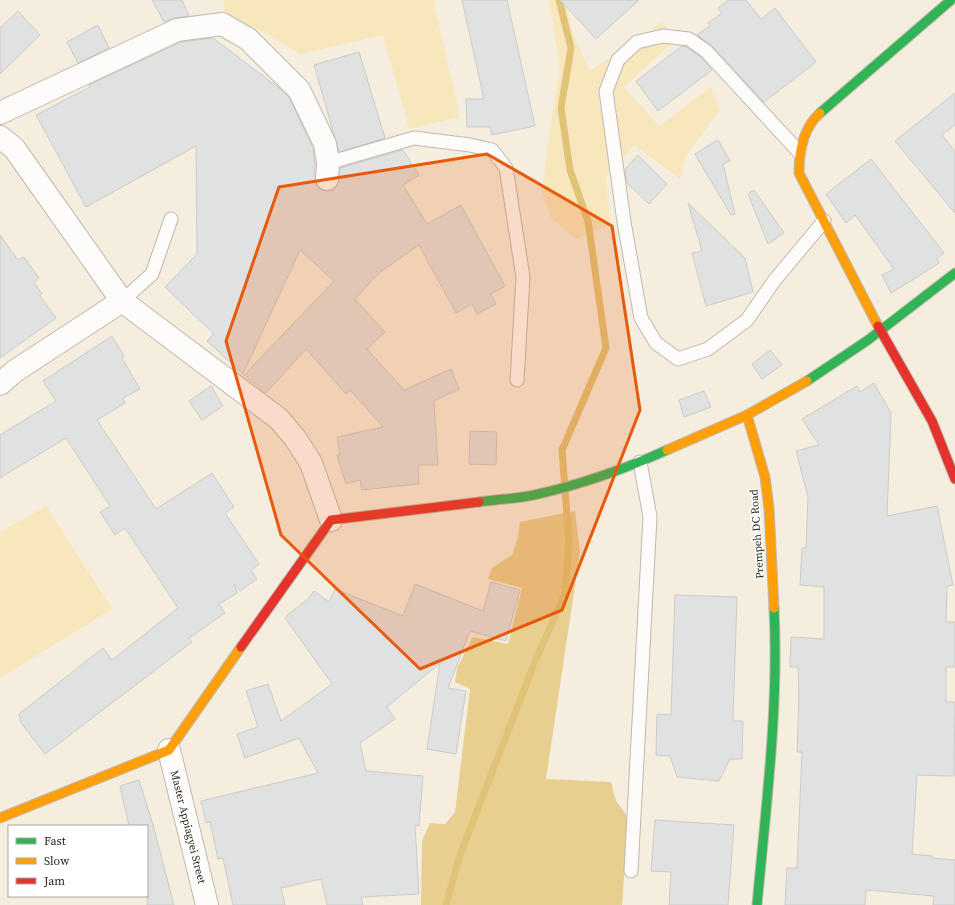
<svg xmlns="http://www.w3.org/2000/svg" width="955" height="905" viewBox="0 0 955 905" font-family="'Source Serif 4',serif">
	<rect width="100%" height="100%" fill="#f5eedf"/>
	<g fill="#f8e6bc">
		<path d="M 224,0 L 433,0 L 460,117 L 409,129 L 383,35 L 300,54 L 257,28 L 224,20 Z"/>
		<path d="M 549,0 L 565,0 L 573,35 L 590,71 L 663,22 L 676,39 L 624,87 L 659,126 L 711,87 L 720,110 L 686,155 L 680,179 L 634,145 L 606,176 L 610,224 L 576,239 L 551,218 L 542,191 L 548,142 L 560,66 Z"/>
		<path d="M 46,506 L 112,609 L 0,678 L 0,532 Z"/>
	</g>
	<path fill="#e8cf90" d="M 575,511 L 580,552 L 546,779 L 611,782 L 616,801 L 628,817 L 622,905 L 421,905 L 422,841 L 430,823 L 445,824 L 455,812 L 470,689 L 455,682 L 457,668 L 473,637 L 508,644 L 522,588 L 488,579 L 492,568 L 512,555 L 518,537 L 520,522 Z"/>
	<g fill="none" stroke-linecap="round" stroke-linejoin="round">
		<path stroke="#e1c378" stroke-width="7" d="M 446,905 L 460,855 L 536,659 L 565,594 L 569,542 L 562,450 L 606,348 L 588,221 L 570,170 L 561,108 L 571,48 L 559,0"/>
	</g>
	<g fill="#e0e1e1" stroke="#cbcbc9">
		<path d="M 152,0 L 182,0 L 189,16 L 175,18 L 164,22 Z"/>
		<path d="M 462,0 L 507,0 L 535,126 L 492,135 L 490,127 L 467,127 L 466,99 L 484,99 Z"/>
		<path d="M 560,0 L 639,0 L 596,39 Z"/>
		<path d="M 728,0 L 746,0 L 761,19 L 775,8 L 816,62 L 764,102 L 712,46 L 697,35 L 710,26 L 708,23 L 722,13 L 718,8 Z"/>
		<path d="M 18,11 L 40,35 L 0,74 L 0,28 Z"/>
		<path d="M 98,25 L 109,48 L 78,63 L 67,42 Z"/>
		<path d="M 213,38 L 279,88 L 289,97 L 313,148 L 315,164 L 315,179 L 316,185 L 320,189 L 327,191 L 333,190 L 337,186 L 340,168 L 403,150 L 419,175 L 403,185 L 427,224 L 461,205 L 505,286 L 491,294 L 496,304 L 477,314 L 472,304 L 456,313 L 419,245 L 379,273 L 355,299 L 385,332 L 367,349 L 404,390 L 451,369 L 459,389 L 434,401 L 438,465 L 418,465 L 419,484 L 362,490 L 360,480 L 346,484 L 337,455 L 340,454 L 337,437 L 383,427 L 350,390 L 346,394 L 306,349 L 266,393 L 244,375 L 334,281 L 300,250 L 243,374 L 207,341 L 214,334 L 165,287 L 197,254 L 196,146 L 86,207 L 36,115 L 90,87 L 89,85 L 181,42 Z"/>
		<path d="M 682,46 L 686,47 L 701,57 L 712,70 L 658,111 L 636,81 Z"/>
		<path d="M 359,52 L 385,138 L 339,152 L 314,65 Z"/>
		<path d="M 955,93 L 955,125 L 942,135 L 955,151 L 955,213 L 895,141 Z"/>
		<path d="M 718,140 L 730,161 L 723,164 L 735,214 L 731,215 L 695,154 Z"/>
		<path d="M 638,155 L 667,184 L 649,204 L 627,183 L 625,169 Z"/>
		<path d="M 871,159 L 944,253 L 937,259 L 939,263 L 911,281 L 891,293 L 882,275 L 894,269 L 855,215 L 846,223 L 826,194 Z"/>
		<path d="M 754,190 L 784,233 L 768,244 L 748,194 Z"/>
		<path d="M 688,203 L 745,258 L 753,292 L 706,306 L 692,253 L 702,251 Z"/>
		<path d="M 0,235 L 18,260 L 24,257 L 39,278 L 34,282 L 42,294 L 40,296 L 56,318 L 0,358 Z"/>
		<path d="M 112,336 L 124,356 L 122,358 L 140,389 L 123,398 L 125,403 L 97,420 L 156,509 L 212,473 L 234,507 L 225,513 L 259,564 L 251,570 L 257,579 L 240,591 L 234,584 L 237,593 L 219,604 L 225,613 L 189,638 L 192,642 L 45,754 L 21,723 L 19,714 L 103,648 L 112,660 L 178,608 L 125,528 L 115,535 L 100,512 L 110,506 L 66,438 L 0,478 L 0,435 L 56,401 L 43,381 Z"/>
		<path d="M 770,350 L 782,365 L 762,379 L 752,364 Z"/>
		<path d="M 874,383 L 891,413 L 887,516 L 937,506 L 953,585 L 947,586 L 946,622 L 955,622 L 955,667 L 946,667 L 946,702 L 955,702 L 954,776 L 917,775 L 912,854 L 932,856 L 932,858 L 955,860 L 955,905 L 933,905 L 934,896 L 866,890 L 865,905 L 785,905 L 787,868 L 797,868 L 802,752 L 797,752 L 799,696 L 798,667 L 790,667 L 791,637 L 824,639 L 824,587 L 800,585 L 802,548 L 806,548 L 808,497 L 796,451 L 819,445 L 802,419 L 857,386 L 860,392 Z"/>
		<path d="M 211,386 L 223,406 L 202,420 L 189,401 Z"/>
		<path d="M 704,391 L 711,407 L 684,417 L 679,400 Z"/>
		<path d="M 470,431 L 497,432 L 496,465 L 469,464 Z"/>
		<path d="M 491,582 L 520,590 L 506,641 L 470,631 L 448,688 L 466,691 L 456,754 L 427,749 L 440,663 L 387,707 L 395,719 L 360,743 L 366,771 L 423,776 L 419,826 L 415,825 L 419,894 L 361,897 L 363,905 L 327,905 L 321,879 L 281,888 L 285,905 L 233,905 L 223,858 L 218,859 L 210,822 L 206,823 L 201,801 L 318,773 L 299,738 L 245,758 L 237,734 L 258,727 L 246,691 L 268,684 L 281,721 L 332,684 L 286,619 L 286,616 L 308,599 L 314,591 L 329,602 L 335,589 L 403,616 L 415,584 L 483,611 Z"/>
		<path d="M 675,595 L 737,597 L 733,721 L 743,721 L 742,759 L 730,759 L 719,781 L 677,777 L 670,756 L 656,755 L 657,714 L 671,715 Z"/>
		<path d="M 139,780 L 153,825 L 174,905 L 147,905 L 147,826 L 129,826 L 120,786 Z"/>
		<path d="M 655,820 L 734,825 L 728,905 L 669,905 L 671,872 L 651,871 Z"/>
	</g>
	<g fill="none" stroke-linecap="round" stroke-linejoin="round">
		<g stroke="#beb9ae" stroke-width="15">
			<g id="lane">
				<path d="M 799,152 L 706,51 L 689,39 L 663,36 L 637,42 L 618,60 L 606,91 L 624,222 L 641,318 L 656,343 L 678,359 L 708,349 L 747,320 L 774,281 L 824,221"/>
				<path d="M 328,163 L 414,138 L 470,145 L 492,150 L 506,168 L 523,277 L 517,380"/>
				<path d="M 122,301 L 152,274 L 171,219"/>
				<path d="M 631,871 L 650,517 L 640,462"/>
			</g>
		</g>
		<g stroke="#beb9ae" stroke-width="24">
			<g id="street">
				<path d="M 0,113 L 177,30 L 222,24 L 248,39 L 299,90 L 325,144 L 328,163 L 327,179"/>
				<path d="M 0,137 L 14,148 L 122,301 L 279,419 L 295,438 L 311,463 L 331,520"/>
				<path d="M 0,384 L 15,371 L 122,301"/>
				<path d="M 169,750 L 207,905"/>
			</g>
		</g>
		<g stroke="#beb9ae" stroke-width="11">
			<g id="fast">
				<path d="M 820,113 L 951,0"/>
				<path d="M 807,381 L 868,340 L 955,273"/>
				<path d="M 479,502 C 497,499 516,499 534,495 C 579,485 625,469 667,450"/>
				<path d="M 757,905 C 766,806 779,707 774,608"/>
			</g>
		</g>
		<g stroke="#beb9ae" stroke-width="11">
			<g id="slow">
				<path d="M 820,113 C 803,128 799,151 799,173 L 878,326"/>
				<path d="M 667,450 L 747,415"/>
				<path d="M 774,608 L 769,508 L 765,477 L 747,415 L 807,381"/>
				<path d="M 0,818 L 169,750 L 241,647"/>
			</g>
		</g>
		<g stroke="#beb9ae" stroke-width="11">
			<g id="jam">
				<path d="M 878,326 L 932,421 L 955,479"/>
				<path d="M 241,647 L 331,520 L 479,502"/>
			</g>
		</g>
		<use href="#lane" stroke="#fefcfa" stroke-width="13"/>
		<use href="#street" stroke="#fefcfa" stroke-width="22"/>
		<use href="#fast" stroke="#30b455" stroke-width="9"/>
		<use href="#slow" stroke="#ff9f0a" stroke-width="9"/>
		<use href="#jam" stroke="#e5322d" stroke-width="9"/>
	</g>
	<path fill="#e8590c" fill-opacity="0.2" stroke="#e8590c" stroke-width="3" stroke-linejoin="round" d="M 487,154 L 612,226 L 640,410 L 562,610 L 420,669 L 281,535 L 226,341 L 279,187 Z"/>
	<g text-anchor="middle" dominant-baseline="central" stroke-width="3" stroke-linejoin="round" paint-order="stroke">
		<g font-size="11" fill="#29251c" stroke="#fff">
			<text transform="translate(757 534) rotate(-94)">Prempeh DC Road</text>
			<text transform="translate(188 827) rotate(76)">Master Appiagyei Street</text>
		</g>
	</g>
	<rect x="8" y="825" width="140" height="72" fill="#ffffff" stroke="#a9a8a4"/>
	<rect x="16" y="838" width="20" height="6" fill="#30b455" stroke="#a9a8a4"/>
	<text x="44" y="845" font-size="12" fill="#29251c">Fast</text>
	<rect x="16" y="858" width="20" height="6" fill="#ff9f0a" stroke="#a9a8a4"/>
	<text x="44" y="865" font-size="12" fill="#29251c">Slow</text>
	<rect x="16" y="878" width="20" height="6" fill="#e5322d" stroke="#a9a8a4"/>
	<text x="44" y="885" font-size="12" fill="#29251c">Jam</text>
</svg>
